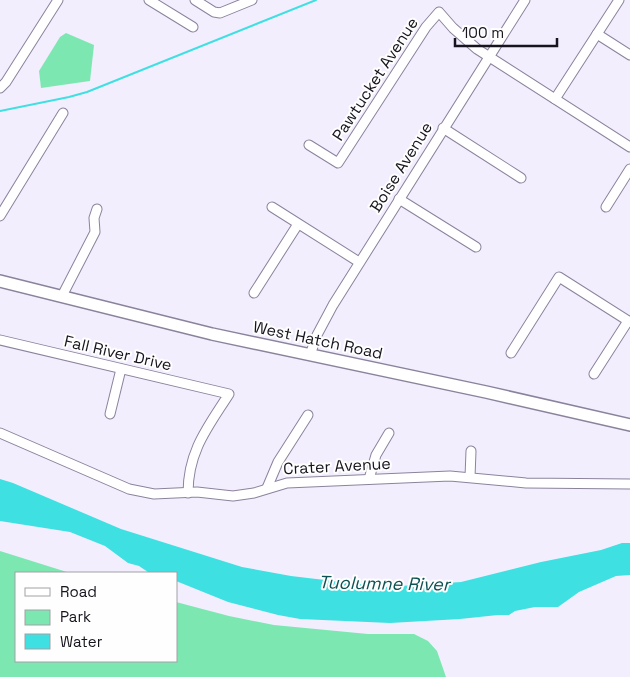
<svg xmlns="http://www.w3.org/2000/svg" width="630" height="677" viewBox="0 0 630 677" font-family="'Space Grotesk',sans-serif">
	<rect width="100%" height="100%" fill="#f3eefe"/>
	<g fill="#7de7b2">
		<path d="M 66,33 L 94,45 L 90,81 L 41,88 L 39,71 L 60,37 Z"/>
		<path d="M 0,551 L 70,573 L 16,573 L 16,661 L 176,661 L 176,602 L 229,616 L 274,625 L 368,634 L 414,634 L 428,641 L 437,651 L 446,677 L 0,677 Z"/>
	</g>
	<path fill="#3fe0e2" d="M 0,479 L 13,483 L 121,529 L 242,567 L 291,576 L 384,587 L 461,582 L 541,562 L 601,550 L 622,543 L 630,543 L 630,575 L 616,576 L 579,592 L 558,607 L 535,607 L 515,611 L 509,615 L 498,615 L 460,619 L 390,623 L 300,619 L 278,615 L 228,602 L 176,581 L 176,573 L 153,573 L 148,572 L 139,566 L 128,563 L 105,546 L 70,532 L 0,521 Z"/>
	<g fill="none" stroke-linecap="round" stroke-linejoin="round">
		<path stroke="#3fe0e2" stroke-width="2" d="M 0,111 L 69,97 L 87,92 L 316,0"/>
		<g stroke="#8b839c" stroke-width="11">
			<g id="minor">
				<path d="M 149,0 L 193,27"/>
				<path d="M 195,0 L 214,12 L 220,13 L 252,0"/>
				<path d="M 597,34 L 630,55"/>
				<path d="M 0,88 L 6,82 L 58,0"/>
				<path d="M 555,99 L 619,0"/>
				<path d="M 443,128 L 521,178"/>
				<path d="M 309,145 L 338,163 L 426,27 L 439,12 L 453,28 L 477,49 L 630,147"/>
				<path d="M 399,199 L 476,247"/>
				<path d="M 272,207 L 359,262"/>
				<path d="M 606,207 L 630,169"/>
				<path d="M 0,216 L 63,113"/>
				<path d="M 254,293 L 298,224"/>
				<path d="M 62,296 L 95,232 L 94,218 L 97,209"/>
				<path d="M 0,340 L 229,394 C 208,427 188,451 188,493"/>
				<path d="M 511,353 L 559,277 L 630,322"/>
				<path d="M 310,355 L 317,335 L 333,305 L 525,0"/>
				<path d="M 594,374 L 628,321"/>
				<path d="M 110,414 L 121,369"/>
				<path d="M 0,433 L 129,489 L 154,494 L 197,492 L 233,496 L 254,493 L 287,483 L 450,476 L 526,483 L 630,484"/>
				<path d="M 470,477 L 471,451"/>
				<path d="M 369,479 L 376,455 L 389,433"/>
				<path d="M 267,488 L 278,462 L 308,415"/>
			</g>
		</g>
		<g stroke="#8b839c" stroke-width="14">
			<path id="major" d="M 0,281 L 212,334 L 486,392 L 630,425"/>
		</g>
		<use href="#minor" stroke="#fff" stroke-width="9"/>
		<use href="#major" stroke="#fff" stroke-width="11"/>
	</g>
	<g text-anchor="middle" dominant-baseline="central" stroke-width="4" stroke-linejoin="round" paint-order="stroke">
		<g font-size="16" fill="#17141d" stroke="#fefefe">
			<text transform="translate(375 79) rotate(-57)">Pawtucket Avenue</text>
			<text transform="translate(401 167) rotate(-58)">Boise Avenue</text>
			<text transform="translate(318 340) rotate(12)">West Hatch Road</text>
			<text transform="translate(118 353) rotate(13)">Fall River Drive</text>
			<text transform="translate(337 466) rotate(-3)">Crater Avenue</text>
		</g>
		<g font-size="18" font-style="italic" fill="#0e5253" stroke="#fefefe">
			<text transform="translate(384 583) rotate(1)">Tuolumne River</text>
		</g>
	</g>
	<rect x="15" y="572" width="162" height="90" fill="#fefefe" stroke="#a2a0a4"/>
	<rect x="25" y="588" width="25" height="8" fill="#ffffff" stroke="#a2a0a4"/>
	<text x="60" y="597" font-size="15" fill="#17141d">Road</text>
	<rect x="25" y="610" width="25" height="15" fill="#7de7b2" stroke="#a2a0a4"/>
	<text x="60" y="622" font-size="15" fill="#17141d">Park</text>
	<rect x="25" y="634" width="25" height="15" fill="#3fe0e2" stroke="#a2a0a4"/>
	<text x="60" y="647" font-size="15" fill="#17141d">Water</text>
	<path d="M455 38v8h102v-8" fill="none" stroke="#17141d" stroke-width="2.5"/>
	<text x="462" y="38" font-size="15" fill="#17141d" stroke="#fefefe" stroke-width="4" paint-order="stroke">100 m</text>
</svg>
